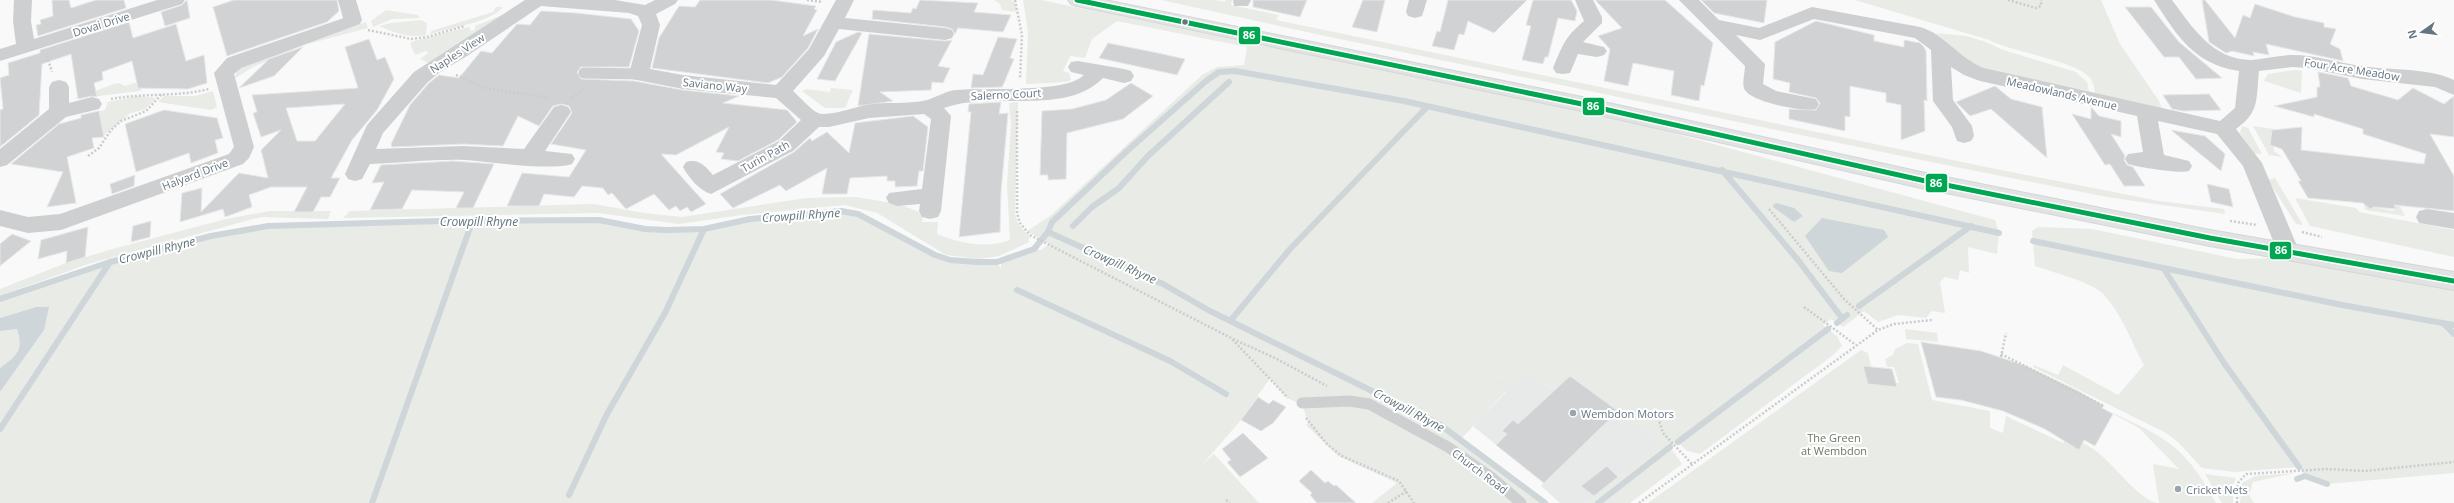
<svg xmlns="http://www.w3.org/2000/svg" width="2454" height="503" viewBox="0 0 2454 503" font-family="'Open Sans',sans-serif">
	<rect width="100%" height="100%" fill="#f9f9f9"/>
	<path fill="#e8e9e9" d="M 1527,372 L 1554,391 L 1570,376 L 1661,443 L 1586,503 L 1560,503 L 1541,486 L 1543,483 L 1473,426 L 1506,392 L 1494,383 L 1500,378 L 1513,385 Z"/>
	<g fill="#e8ebe6">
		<path d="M 994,0 L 1011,0 L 1015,3 L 1017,12 L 1002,10 L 1000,4 Z"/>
		<path d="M 1023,0 L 1041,0 L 1621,119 L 1995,220 L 1999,233 L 1997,254 L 1968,247 L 1969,273 L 1960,270 L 1958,280 L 1945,277 L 1940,282 L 1945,313 L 1932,311 L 1926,318 L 1898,315 L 1878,322 L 1864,311 L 1843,327 L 1831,319 L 1823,325 L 1837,336 L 1842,346 L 1832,356 L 1700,454 L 1687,451 L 1678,442 L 1670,447 L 1682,464 L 1630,503 L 1586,503 L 1660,443 L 1570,377 L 1554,391 L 1527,372 L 1512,386 L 1500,378 L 1494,383 L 1506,391 L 1461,439 L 1544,503 L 1372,503 L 1397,483 L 1338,456 L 1306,425 L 1308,423 L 1302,403 C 1286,401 1280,390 1270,378 L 1241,420 L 1202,465 L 1214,454 L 1259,503 L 0,503 L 0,392 L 44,330 L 36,307 L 0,318 L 0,299 C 88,269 175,238 268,226 L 440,221 L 472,222 L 599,220 L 645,229 L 667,230 L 704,229 L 750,219 L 841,211 L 858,215 L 893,231 L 935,255 L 950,260 L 997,262 L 1001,269 L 1001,261 L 1034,249 L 1041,250 L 1049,244 L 1027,231 L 1050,216 L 1202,75 L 1217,67 L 1244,65 L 1247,47 L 1117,21 L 1092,39 L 1085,58 L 1070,56 L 1063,71 L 1069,73 L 1071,80 L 1066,82 L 1026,84 L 1028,32 Z"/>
		<path d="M 1161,0 L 1215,0 L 1225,2 L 1226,0 L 1232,0 L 1231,5 L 1279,15 L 1276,20 L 1991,168 L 2159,201 L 2224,209 L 2225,214 L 2107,197 L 1921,160 L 1316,34 Z"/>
		<path d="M 1855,0 L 2101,0 L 2120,44 L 2159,101 L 2162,109 L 2095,93 C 2094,86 2093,80 2088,76 C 2073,61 2013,52 1989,40 Z"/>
		<path d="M 496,7 L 503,7 C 493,21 448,29 430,34 L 431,31 L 493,12 Z"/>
		<path d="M 386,10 L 418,15 L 420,18 L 392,19 L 373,27 L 371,21 Z"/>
		<path d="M 502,15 L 431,64 L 420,59 L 428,53 L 426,51 L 415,55 L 410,43 L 414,41 L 469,27 L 471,31 L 475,30 L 475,26 Z"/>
		<path d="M 421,20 L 427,23 L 426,35 C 408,38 395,33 379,26 L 391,23 Z"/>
		<path d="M 366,22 L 368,28 L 304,45 L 253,67 L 234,79 L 238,69 L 249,62 Z"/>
		<path d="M 1936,33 L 1966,36 L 1986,42 L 2003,50 L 2076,72 L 2087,82 L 2089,91 L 2080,89 L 2079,91 L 1976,66 Z"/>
		<path d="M 2295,70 L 2302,71 L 2301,93 L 2264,81 L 2268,74 Z"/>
		<path d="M 137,82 L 138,88 L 142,88 L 140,91 L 74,99 L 114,84 L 119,83 L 125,86 Z"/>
		<path d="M 831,88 L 853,90 L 845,108 L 825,108 L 802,91 L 806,89 L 830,92 Z"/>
		<path d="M 213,91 L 217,107 L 211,110 L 158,102 L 164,96 L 195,96 Z"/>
		<path d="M 137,96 L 156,98 L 145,109 L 129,114 L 104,135 L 99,111 L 105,110 L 108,102 Z"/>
		<path d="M 1018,102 L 1015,214 L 1019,225 L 1030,237 L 1028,240 L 1029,242 L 999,256 L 979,259 L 946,255 L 877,213 L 845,205 L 742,215 L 679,224 L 598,213 L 343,218 L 350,211 L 594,204 L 644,213 L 682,217 L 806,198 L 856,197 L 898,204 L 923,213 L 922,222 L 938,222 L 937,234 C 960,243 985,249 1010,240 L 1007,185 L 1011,125 L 1009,103 Z"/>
		<path d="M 2242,126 L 2248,128 L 2262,154 L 2254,153 L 2240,133 Z"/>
		<path d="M 2253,126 L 2274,129 L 2271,133 L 2273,141 L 2270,144 L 2274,147 L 2274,151 L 2282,157 L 2269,155 Z"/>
		<path d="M 2275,178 L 2303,225 L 2296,224 L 2268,180 Z"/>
		<path d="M 2295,198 L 2356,208 L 2359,212 L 2454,230 L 2454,257 L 2310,226 Z"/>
		<path d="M 2364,205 L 2393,211 L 2396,209 L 2394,205 L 2400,206 L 2405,216 L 2366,210 Z"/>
		<path d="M 270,211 L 331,211 L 328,219 L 261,217 L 88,264 L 0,296 L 0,289 L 66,263 L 109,250 L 226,219 Z"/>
		<path d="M 2038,227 L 2092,229 L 2237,259 L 2281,258 L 2454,288 L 2454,473 L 2327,484 L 2305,476 L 2299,467 L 2234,472 L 2202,468 L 2178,442 L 2166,433 L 2033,367 L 2034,365 L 2058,375 L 2063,365 L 2118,395 L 2144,365 C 2132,344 2116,299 2095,288 C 2077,278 2055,273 2035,266 L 2032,231 Z"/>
		<path d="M 17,329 C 24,351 17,355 0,368 L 0,331 Z"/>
		<path d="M 1905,329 L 1937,333 L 1938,342 L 1906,339 Z"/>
		<path d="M 1907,343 L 1918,344 L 1932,400 L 1990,411 L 1990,428 L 2003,433 L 2006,416 L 2063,443 L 2065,440 C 2070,441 2078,441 2083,443 C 2110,455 2133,497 2157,503 L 1648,503 L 1861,350 L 1868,353 L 1871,367 L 1863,366 L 1868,384 L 1897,387 L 1896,383 L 1899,383 L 1894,367 L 1887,367 L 1885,359 L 1893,355 L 1895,349 Z"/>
		<path d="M 2102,408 C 2162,436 2183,442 2216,503 L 2159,503 L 2153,464 L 2179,469 L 2139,428 Z"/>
		<path d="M 2295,473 L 2253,482 L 2249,495 L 2254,503 L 2240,503 L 2242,483 L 2255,476 Z"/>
		<path d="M 2205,474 L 2236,478 L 2233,485 L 2233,503 L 2222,503 Z"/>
	</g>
	<g fill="#ced6d9">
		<path d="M 1776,203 L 1794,208 L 1803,216 L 1794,222 L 1773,207 L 1773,205 Z"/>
		<path d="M 1822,218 L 1884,230 L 1888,237 L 1842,273 L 1829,271 L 1805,236 Z"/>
		<path d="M 36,307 L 49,307 L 44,330 L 0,392 L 0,368 C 17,355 24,351 17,329 L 0,331 L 0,318 Z"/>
	</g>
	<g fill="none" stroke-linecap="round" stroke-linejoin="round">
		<g stroke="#ced6d9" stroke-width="6">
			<path d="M 1722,170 L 1798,260 L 1842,318"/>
			<path d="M 1073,226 L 1092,207 L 1119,188 L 1148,156 L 1229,82"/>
			<path d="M 1048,232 L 1052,222 L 1127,151 L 1206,81 L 1219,72 L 1235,71 L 1404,101 L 1999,233"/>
			<path d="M 2033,241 L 2342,305 L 2454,325"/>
			<path d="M 2164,269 L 2224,363 L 2299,467"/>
			<path d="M 1017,290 L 1170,361 L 1226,394"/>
			<path d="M 0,299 L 110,262 L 211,236 L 268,226 L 440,221 L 599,220 L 645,229 L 667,230 L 704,229 L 750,219 L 841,211 L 858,214 L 935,255 L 950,260 L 977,262 L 997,262 L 1034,249 L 1048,232 L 1163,284 L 1208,310 L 1439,424 L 1545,503"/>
			<path d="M 1859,306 L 1971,226"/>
			<path d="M 1231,320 L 1290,249 L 1426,108"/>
			<path d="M 1837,323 L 1847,315"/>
			<path d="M 2444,324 L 2454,334"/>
			<path d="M 0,429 L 110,262"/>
			<path d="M 1678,442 L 1828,329"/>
			<path d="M 2297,479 L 2305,476 L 2327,484"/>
			<path d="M 569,495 L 607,414 L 665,313 L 704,229"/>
			<path d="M 372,503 L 472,222"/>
			<path d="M 1598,503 L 1670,447"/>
		</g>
	</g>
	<g fill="#d0d2d3" stroke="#e8e8e8" fill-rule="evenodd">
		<path d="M 52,0 L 69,0 L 71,8 L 96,0 L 124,0 L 126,8 L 38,36 L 36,25 L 41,24 L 40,20 L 53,16 Z"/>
		<path d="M 187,0 L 190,18 L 165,26 L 161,12 L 182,5 Z"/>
		<path d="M 234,0 L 337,0 L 339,11 L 327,22 L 227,56 L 213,7 Z"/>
		<path d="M 700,0 L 771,0 L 816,6 L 814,9 L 817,10 L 803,36 L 818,29 L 808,48 L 782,77 L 768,83 L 652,68 L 659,38 L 679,6 L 695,7 Z"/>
		<path d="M 920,0 L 978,3 L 974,12 L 1011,15 L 1003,32 L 958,28 L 955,34 L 952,29 L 945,27 L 872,19 L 873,10 L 911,13 L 913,8 L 916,9 Z"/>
		<path d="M 1253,0 L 1307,0 L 1300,17 L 1253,7 Z"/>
		<path d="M 1363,0 L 1385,0 L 1377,32 L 1352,27 Z"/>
		<path d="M 1448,0 L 1527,0 L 1494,33 L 1468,21 L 1464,35 L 1459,34 L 1454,50 L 1432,46 L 1437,31 L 1440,32 Z"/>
		<path d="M 1533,0 L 1571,0 L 1577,11 L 1575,21 L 1558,18 L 1548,57 L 1545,57 L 1543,64 L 1522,60 L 1531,26 L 1526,25 Z"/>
		<path d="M 1595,0 L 1665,0 L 1713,43 L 1704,86 L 1701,85 L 1699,101 L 1671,95 L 1674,71 L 1633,63 L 1628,86 L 1604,81 L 1610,49 L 1598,36 L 1622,28 Z"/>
		<path d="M 1701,0 L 1767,0 L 1764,23 L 1714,13 Z"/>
		<path d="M 2202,0 L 2205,0 L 2235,38 L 2243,15 L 2250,18 L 2255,4 L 2295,17 L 2324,23 L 2324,27 L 2336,29 L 2330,44 L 2340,49 L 2343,61 L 2266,44 L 2269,55 L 2253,52 L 2254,56 L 2232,51 L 2226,53 L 2209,42 Z"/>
		<path d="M 2125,7 L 2151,7 L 2179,42 L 2222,78 L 2196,79 L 2179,57 L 2164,57 Z"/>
		<path d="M 541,11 L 576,13 L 631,19 L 639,31 L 629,67 L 581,67 L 577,72 L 581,79 L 634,81 L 683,90 L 739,96 L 723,103 L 787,110 L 797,122 L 778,140 L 738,161 L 721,159 L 724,153 L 716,152 L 729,127 L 676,155 L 661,154 L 706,204 L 691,212 L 687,207 L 680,211 L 676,206 L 669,210 L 654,194 L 626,209 L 612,193 L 608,195 L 603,188 L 582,186 L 574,197 L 544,194 L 539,206 L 507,206 L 522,173 L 569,177 L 586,150 L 551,144 L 572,113 L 569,106 L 561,104 L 553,106 L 539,126 L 518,116 L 503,146 L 463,144 L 392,147 L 391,144 L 410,105 L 429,83 L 439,75 L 459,78 L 481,51 L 492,53 L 517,24 L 530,25 Z"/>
		<path d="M 1816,21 L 1874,35 L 1874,41 L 1904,47 L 1904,40 L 1920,43 L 1924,47 L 1926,51 L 1927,101 L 1924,100 L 1925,131 L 1901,140 L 1901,105 L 1886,102 L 1886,93 L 1850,86 L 1850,117 L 1845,116 L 1845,131 L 1789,119 L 1789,109 L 1816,110 L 1820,103 L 1816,98 L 1789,92 L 1790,83 L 1773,79 L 1775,42 Z"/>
		<path d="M 129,22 L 133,38 L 176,24 L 186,61 L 204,55 L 207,83 L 188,89 L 138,88 L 132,61 L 102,72 L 103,80 L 94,83 L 97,97 L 92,96 L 78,99 L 71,54 L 42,64 L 39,115 L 0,147 L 0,110 L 3,109 L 0,78 L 9,75 L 8,63 L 40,53 L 40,50 Z"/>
		<path d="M 858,32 L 862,33 L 835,81 L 817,79 L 836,42 Z"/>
		<path d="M 869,34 L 945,41 L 952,40 L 938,66 L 950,68 L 943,83 L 932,82 L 931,90 L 880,92 L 893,101 L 858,106 Z"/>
		<path d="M 998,37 L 1017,39 L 1010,58 L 1014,59 L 1004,83 L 1002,87 L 971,88 L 973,74 L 983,75 Z"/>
		<path d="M 369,39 L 377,60 L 385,57 L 394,79 L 377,110 L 352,140 L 331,178 L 340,178 L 330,197 L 321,197 L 313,212 L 294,212 L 307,187 L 271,187 L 249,195 L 252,207 L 225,217 L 223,209 L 180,222 L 182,193 L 202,188 L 201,212 L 239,173 L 268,178 L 261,150 L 281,130 L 261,137 L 253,113 L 257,112 L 252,95 L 358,88 L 345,47 ZM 345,104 L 315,141 L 297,141 L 286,108 Z"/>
		<path d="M 1108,43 L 1153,52 L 1185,59 L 1177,75 L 1099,58 Z"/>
		<path d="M 303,47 L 274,76 L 239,88 L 269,59 Z"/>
		<path d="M 2318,72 L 2348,78 L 2351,86 L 2398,100 L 2413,88 L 2444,104 L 2454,96 L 2454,137 L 2430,134 L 2454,176 L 2454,211 L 2394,205 L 2396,209 L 2374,207 L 2370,209 L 2363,203 L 2308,198 L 2298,181 L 2301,181 L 2282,149 L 2270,145 L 2272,130 L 2302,127 L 2301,150 L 2424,164 L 2426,154 L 2363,134 L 2363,129 L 2314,114 L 2314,117 L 2274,106 L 2317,97 L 2317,87 L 2320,87 Z"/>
		<path d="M 1131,83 L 1153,96 L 1123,119 L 1067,133 L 1066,179 L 1048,180 L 1048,175 L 1040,175 L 1042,111 L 1072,109 L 1106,100 Z"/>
		<path d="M 1995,86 L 2011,99 L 2042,107 L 2047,158 L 1991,109 L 1970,116 L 1956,102 Z"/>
		<path d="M 2209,94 L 2221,110 L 2183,111 L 2172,109 L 2163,95 Z"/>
		<path d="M 1001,102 L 999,114 L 1008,113 L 1001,192 L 1000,232 L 959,237 L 971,112 L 968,112 L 969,104 Z"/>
		<path d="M 2091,107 L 2099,116 L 2121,121 L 2121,137 L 2111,134 L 2125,156 L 2124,160 L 2127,165 L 2133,167 L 2145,186 L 2124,186 L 2110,164 L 2105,165 L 2072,114 L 2091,119 Z"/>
		<path d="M 164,110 L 217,118 L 223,138 L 215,140 L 218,153 L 191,163 L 189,153 L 136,172 L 125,124 Z"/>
		<path d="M 99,111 L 104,137 L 92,138 L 94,148 L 67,157 L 76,203 L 47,207 L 63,172 L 11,164 L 59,124 L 81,118 L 81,115 Z"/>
		<path d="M 913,116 L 928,127 L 923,171 L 919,171 L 917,186 L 895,187 L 895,181 L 887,181 L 887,176 L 850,178 L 847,194 L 822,194 L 827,168 L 786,191 L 780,185 L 733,208 L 720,194 L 794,152 L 810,138 L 812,141 L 827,132 L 849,153 L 855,123 Z"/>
		<path d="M 2171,130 L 2205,136 L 2225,154 L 2221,171 Z"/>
		<path d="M 453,161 L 494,164 L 473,208 L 456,208 L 464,192 L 412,190 L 402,209 L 370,210 L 384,182 L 372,183 L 381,165 Z"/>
		<path d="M 135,175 L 134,186 L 112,194 L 110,184 Z"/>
		<path d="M 2207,184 L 2229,189 L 2233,207 L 2211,202 Z"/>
		<path d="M 151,221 L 150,237 L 131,242 L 133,226 Z"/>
		<path d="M 88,227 L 85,257 L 66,263 L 67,251 L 38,259 L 41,240 Z"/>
		<path d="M 12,234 L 31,241 L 0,266 L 0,244 Z"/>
		<path d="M 1921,342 L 1981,351 L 2026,366 L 2078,391 L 2104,406 L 2102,408 L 2113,414 L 2095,446 L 2084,440 L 2079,450 L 2045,429 L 2003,411 L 1961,400 L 1936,397 Z"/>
		<path d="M 1863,366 L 1892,369 L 1897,387 L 1868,384 Z"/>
		<path d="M 1570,376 L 1618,411 L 1544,483 L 1496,445 L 1507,434 L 1502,431 L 1513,420 L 1518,424 Z"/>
		<path d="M 1258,397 L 1269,404 L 1273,400 L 1286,407 L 1273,423 L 1261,431 L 1241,420 Z"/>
		<path d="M 1243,433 L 1268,458 L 1240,477 L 1227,462 L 1231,460 L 1222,449 Z"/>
		<path d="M 1607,466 L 1618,477 L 1594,496 L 1581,486 Z"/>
		<path d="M 1311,470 L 1325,483 L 1328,481 L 1334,486 L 1336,485 L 1356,503 L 1317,503 L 1310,495 L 1312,493 L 1299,481 Z"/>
	</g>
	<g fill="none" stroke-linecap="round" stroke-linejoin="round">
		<g stroke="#d5d6d7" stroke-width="2">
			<path id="primary" d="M 1068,0 L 1105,0 L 1577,96 L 1921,172 L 2210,230 L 2454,272 L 2454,290 L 2210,246 L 1921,188 L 1577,110 L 1077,6 L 1071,4 Z"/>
		</g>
		<g stroke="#cbcccd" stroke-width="2.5" stroke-dasharray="2 2" stroke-linecap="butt">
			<path d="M 807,0 L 823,2"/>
			<path d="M 1015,0 L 1022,35 L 1020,79"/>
			<path d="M 2008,0 L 2036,8 L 2041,6 L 2041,0"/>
			<path d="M 368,30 L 411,39 L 427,37 L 465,26"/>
			<path d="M 47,56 L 52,72"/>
			<path d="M 456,75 L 485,88 L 549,98"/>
			<path d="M 572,98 L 584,89"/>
			<path d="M 111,99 C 144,93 177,97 209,89"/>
			<path d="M 1017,111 L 1017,213 L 1020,223 L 1030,235 L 1231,338 L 1288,398"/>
			<path d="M 88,156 L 99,148 L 111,130 L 121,121 L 146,111 L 162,94"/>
			<path d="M 1769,209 L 1844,299 L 1878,330"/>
			<path d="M 2230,221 L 2257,225"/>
			<path d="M 2302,232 L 2322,237"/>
			<path d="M 1804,307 L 1856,345"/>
			<path d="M 1233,339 L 1275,358 L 1327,386"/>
			<path d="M 2001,354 L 2104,406"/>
			<path d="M 2001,357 L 2006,333"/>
			<path d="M 1657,414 L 1663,433 L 1692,464"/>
			<path d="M 1306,418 L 1327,444 L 1342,456 L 1399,481 L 1414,503"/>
			<path d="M 1226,500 L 1230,503"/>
			<path d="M 1388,503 L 1407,491"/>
			<path d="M 1639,503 L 1878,330 L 1894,324 L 1932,320"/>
			<path d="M 2237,503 L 2238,483 L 2246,474 L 2327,469 L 2365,471 L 2454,462"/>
		</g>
		<g stroke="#cecfd0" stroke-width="11">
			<path d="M 584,73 L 639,74"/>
			<path d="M 1302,403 L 1349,401 L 1369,404 L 1448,447 L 1491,477 L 1521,503"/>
		</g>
		<g fill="#cecfd0" fill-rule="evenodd">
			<path d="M 14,0 L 32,0 L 31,21 L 34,39 L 157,0 L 185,0 L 182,4 L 0,61 L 0,49 L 16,44 L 13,21 Z"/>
			<path d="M 338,0 L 356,0 L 362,20 L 360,24 L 241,68 L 234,74 L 254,147 L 249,158 L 243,164 L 61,230 L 28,233 L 0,226 L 0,210 L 28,217 L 60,214 L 229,154 L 234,147 L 214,73 L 227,58 L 341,19 L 343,18 Z"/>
			<path d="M 525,0 L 615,0 L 645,5 L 655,0 L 678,0 L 675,4 L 656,14 L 660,25 L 650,69 L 683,75 L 776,85 L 809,49 L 836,0 L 854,0 L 845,18 L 945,28 L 952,30 L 954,34 L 952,38 L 945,40 L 839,29 L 824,56 L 793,91 C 800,97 810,109 818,113 C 828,117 856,107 866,105 C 886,101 908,105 927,100 C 937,97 946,91 956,90 C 985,87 1065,94 1084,75 L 1071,72 L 1068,67 L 1071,62 L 1078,61 L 1124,69 L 1131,71 L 1134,76 L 1131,81 L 1124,83 L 1103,78 C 1065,117 991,90 944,108 L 951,116 L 941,211 L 938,217 L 930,219 L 922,217 L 919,211 L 920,204 L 897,206 L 889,203 L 886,198 L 889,193 L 922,189 L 931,119 L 924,114 L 869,118 L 829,127 L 819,127 L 793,151 L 711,194 C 699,190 689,178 683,167 L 686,162 C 699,158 705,166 713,175 L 779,141 L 801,120 L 776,98 L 683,89 L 632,79 L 629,74 L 642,25 L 638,16 L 629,13 L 541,6 L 467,56 L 440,72 L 428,82 L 383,133 L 376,149 L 463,146 L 524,149 L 554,107 L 561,105 L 568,107 L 571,112 L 545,151 L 572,154 L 575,159 L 572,164 C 550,171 492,162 465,160 C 434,159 401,163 370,164 L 362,179 L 355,181 L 348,179 L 345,174 L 367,125 L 414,72 Z"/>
			<path d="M 1233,0 L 1251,0 L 1248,6 L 1234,6 Z"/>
			<path d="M 1409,0 L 1427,0 L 1422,16 L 1415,18 L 1408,16 L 1406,12 Z"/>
			<path d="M 1575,0 L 1593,0 L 1602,17 L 1602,23 L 1583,42 L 1604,47 L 1607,51 L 1604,55 L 1597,57 L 1578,54 L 1570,73 L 1563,74 L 1556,73 L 1553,68 C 1563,45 1564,38 1584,21 Z"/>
			<path d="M 1679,0 L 1699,0 L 1719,20 L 1759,28 L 1812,7 L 1920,27 C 1945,34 1960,59 1984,68 L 2220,121 L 2235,108 L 2239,71 C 2194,64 2177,36 2154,0 L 2172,0 C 2192,27 2213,60 2251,60 C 2265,59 2279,55 2293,55 C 2316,55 2339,63 2362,66 C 2391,71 2426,67 2454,80 L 2454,95 L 2435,87 L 2362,79 L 2308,68 L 2292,67 L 2259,71 C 2256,99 2260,112 2236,129 L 2262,163 L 2300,253 L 2297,259 L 2289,261 L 2281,259 L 2278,253 L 2243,166 L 2217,134 L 2158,121 L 2164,155 L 2189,161 L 2192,166 L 2189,171 C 2181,174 2137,167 2128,164 L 2125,159 L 2128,154 L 2143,152 L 2137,116 L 1980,81 L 1964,75 L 1951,67 L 1953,100 L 1972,126 L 1974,136 L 1971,141 L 1964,143 L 1957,141 L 1952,127 L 1933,101 L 1931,50 L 1915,38 L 1814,19 L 1760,40 L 1736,35 L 1765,64 L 1763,84 L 1776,91 L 1816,99 L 1819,104 L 1816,109 C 1803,112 1748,102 1744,88 C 1742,82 1745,72 1745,66 Z"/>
			<path d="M 59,80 L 66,82 L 69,87 L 69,103 L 92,97 L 99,99 L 102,104 L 99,109 L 66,117 L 7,165 L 0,167 L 0,149 L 49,109 L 49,87 L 52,82 Z"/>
			<path d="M 2427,209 L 2454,213 L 2454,229 L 2419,223 L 2416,217 L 2419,211 Z"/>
		</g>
		<use href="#primary" fill="#e1e2e2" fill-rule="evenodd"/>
		<g stroke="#fff" stroke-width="8">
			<path id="bus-1" d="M 1077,0 L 1577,103 L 1921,180 L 2210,238 L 2454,281"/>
		</g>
		<use href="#bus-1" stroke="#00a651" stroke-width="5"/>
	</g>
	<circle fill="#657683" stroke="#fff" stroke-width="1.5" cx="1185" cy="22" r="3.5"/>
	<g fill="#99a4ac" stroke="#fff" stroke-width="1.5">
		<circle cx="1573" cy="413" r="4"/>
		<circle cx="2178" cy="489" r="4"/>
	</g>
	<g text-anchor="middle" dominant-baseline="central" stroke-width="4" stroke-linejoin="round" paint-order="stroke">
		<g font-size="11" fill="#657683" stroke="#fff">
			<text transform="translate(101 24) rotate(-17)">Dovai Drive</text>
			<text transform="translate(457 53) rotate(-33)">Naples View</text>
			<text transform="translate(2352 69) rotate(9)">Four Acre Meadow</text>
			<text transform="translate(715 85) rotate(6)">Saviano Way</text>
			<text transform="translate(2062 93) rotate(13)">Meadowlands Avenue</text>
			<text transform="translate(1006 94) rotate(-3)">Salerno Court</text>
			<text transform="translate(765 156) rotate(-29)">Turin Path</text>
			<text transform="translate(195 174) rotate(-21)">Halyard Drive</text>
			<text transform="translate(1480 471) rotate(37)">Church Road</text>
		</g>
		<g font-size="11" fill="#657683" stroke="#fff" text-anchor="start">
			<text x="1581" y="413">Wembdon Motors</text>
			<text x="2186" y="489">Cricket Nets</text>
		</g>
		<g font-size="11" fill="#687a64" stroke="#fff">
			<text x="1834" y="437">The Green<tspan x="1834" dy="13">at Wembdon</tspan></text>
		</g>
		<g font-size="12" font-style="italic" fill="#60757c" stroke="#fff">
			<text transform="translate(801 215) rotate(-4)">Crowpill Rhyne</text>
			<text x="479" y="221">Crowpill Rhyne</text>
			<text transform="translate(157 250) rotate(-14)">Crowpill Rhyne</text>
			<text transform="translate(1120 264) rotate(24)">Crowpill Rhyne</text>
			<text transform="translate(1409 410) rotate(28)">Crowpill Rhyne</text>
		</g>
	</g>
	<g stroke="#fff" stroke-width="1.5">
		<rect x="1238" y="26" width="23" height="19" rx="4" fill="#00a651"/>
		<rect x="1582" y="97" width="23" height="19" rx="4" fill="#00a651"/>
		<rect x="1925" y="173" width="23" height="20" rx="4" fill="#00a651"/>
		<rect x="2269" y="241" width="23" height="19" rx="4" fill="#00a651"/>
	</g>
	<g font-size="11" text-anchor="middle" font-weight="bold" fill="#fff">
		<text x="1249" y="39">86</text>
		<text x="1593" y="110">86</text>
		<text x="1936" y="187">86</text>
		<text x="2281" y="254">86</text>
	</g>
	<g transform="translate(2422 32) rotate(256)" stroke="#ffffff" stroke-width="3" paint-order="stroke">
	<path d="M0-3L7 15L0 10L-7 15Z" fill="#657683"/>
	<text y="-6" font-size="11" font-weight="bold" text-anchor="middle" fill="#657683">N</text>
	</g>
</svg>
